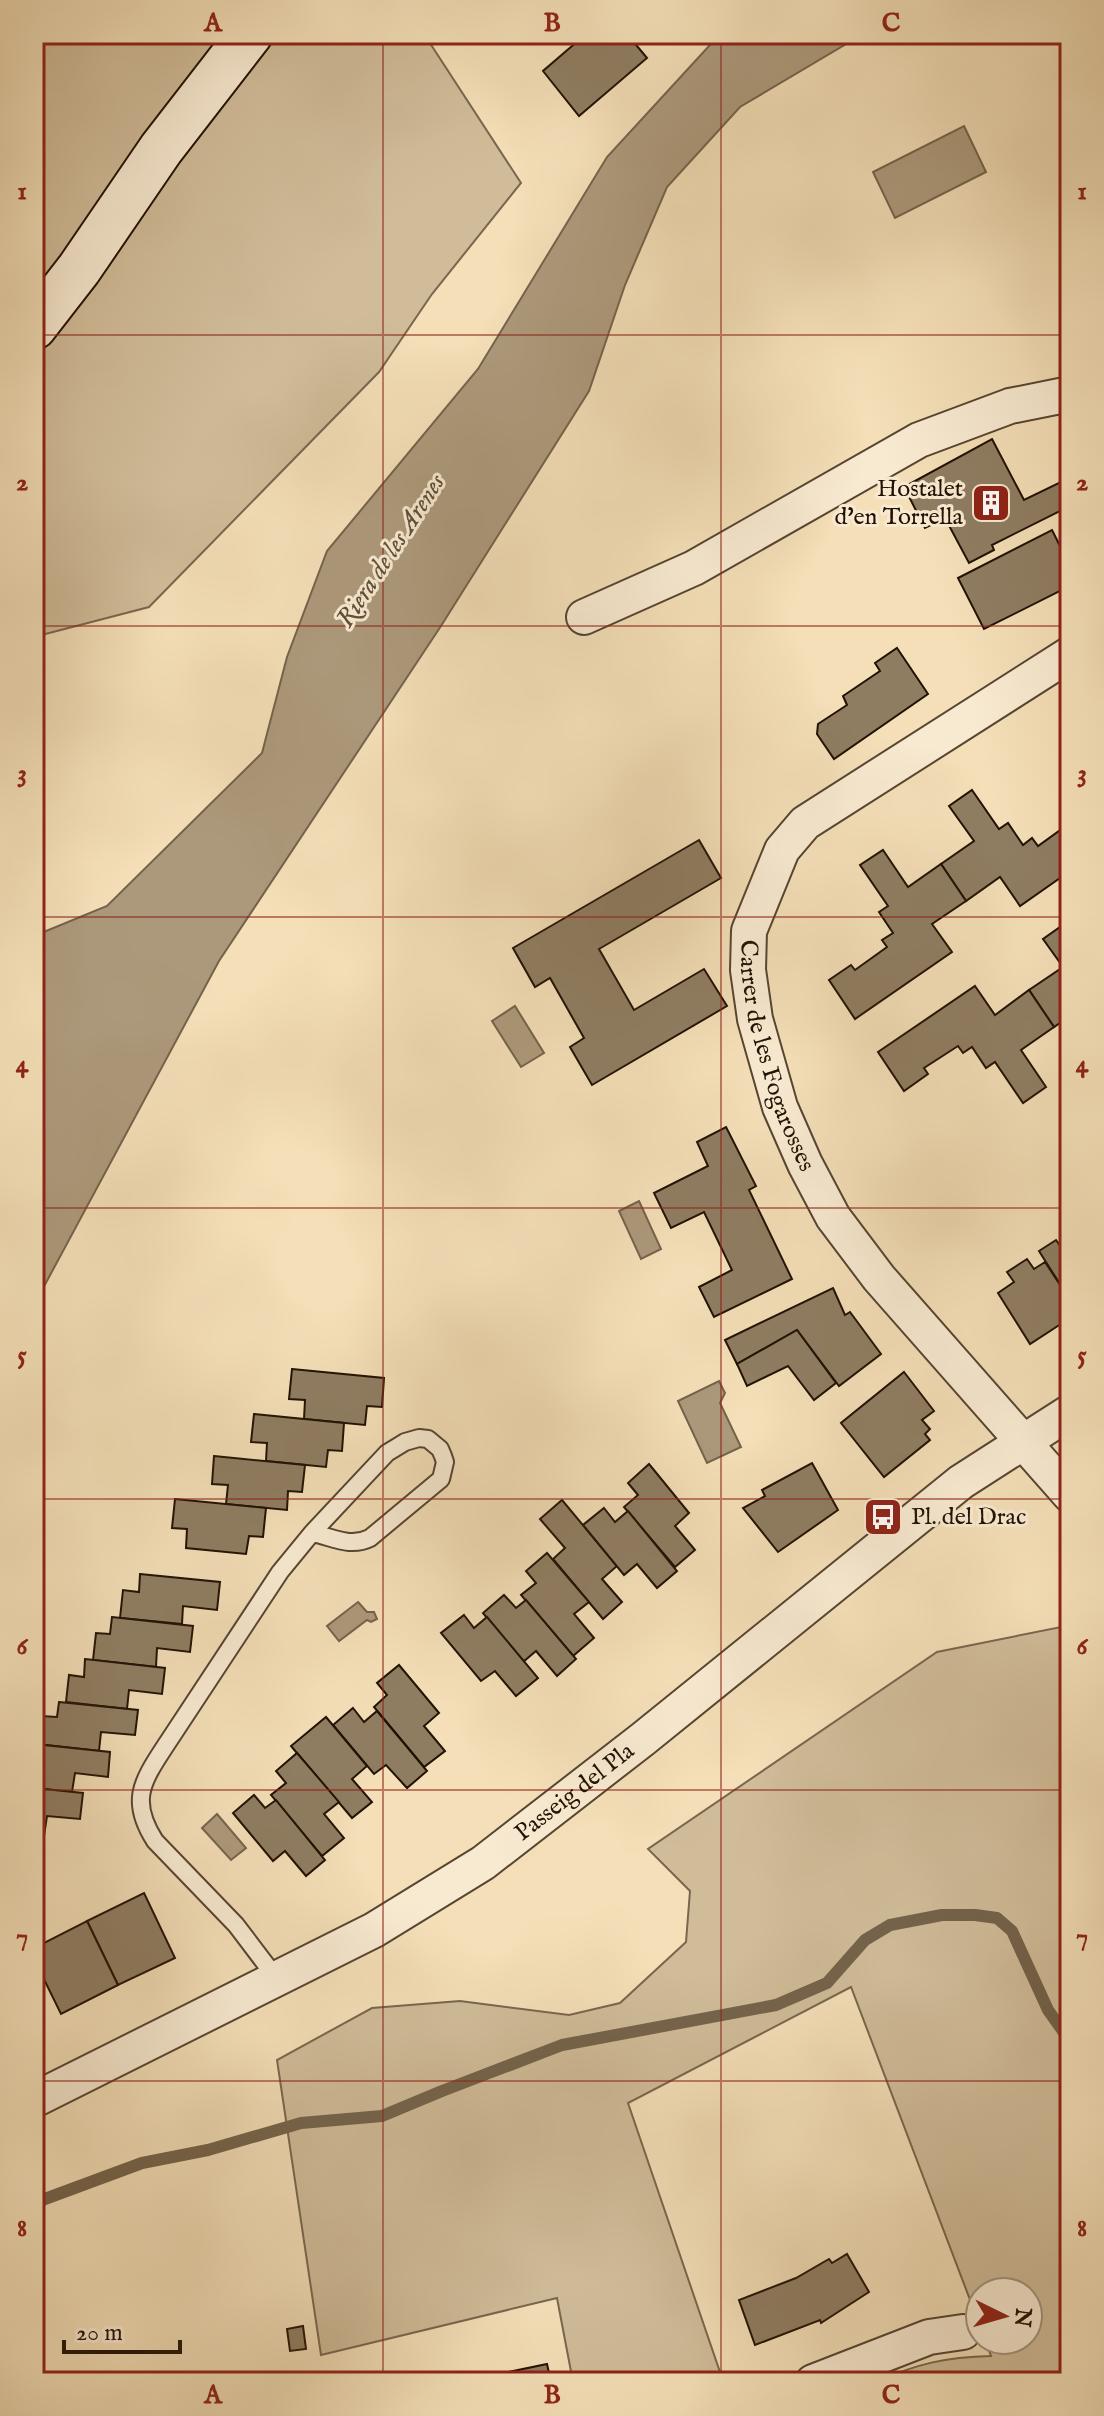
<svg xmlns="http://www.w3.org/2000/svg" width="1104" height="2416" viewBox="0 0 1104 2416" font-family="'IM FELL English',serif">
	<rect width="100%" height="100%" fill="#f4dfb8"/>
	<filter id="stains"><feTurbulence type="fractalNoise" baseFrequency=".0025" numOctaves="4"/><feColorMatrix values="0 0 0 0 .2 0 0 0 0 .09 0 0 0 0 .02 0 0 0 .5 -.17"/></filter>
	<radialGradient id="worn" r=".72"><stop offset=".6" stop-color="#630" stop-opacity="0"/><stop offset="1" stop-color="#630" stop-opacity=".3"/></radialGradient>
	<g fill="#d0bc99" stroke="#78674e" stroke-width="2">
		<path d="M 34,34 L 424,34 L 521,183 L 432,294 L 379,372 L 149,607 L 34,637 Z"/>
		<path d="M 1066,1626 L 1070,1630 L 1070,2382 L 875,2382 C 917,2364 945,2357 991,2356 L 985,2340 L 1028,2340 L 1028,2292 L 980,2292 L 980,2326 L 851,1987 L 628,2103 L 722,2378 L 713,2382 L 573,2382 L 557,2298 L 321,2355 L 277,2060 L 372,2008 L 460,2001 L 569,2015 L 620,2003 L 686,1942 L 690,1891 L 648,1849 L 937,1652 Z"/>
	</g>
	<g fill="#ac997b" stroke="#74634b" stroke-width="2">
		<path d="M 720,34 L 863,34 L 740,107 L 667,187 L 625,285 L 589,391 L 441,626 L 219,961 L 34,1305 L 34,936 L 107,906 L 262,753 L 287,657 L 327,551 L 478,369 L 607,157 Z"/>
		<path d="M 964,126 L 986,172 L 895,218 L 873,172 Z"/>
		<path d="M 515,1006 L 544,1053 L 521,1067 L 492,1021 Z"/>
		<path d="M 639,1201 L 661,1249 L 641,1259 L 619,1211 Z"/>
		<path d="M 719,1381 L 725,1393 L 720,1403 L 741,1447 L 707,1463 L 678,1401 Z"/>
		<path d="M 358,1602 L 367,1612 L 374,1612 L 377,1619 L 371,1622 L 367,1620 L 339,1641 L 327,1626 Z"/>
		<path d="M 217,1814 L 246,1848 L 231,1860 L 202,1828 Z"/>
	</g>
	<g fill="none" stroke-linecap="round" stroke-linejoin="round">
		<path stroke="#74634b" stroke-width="12" d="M 34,2203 L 142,2163 L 208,2150 L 301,2123 L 382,2116 L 442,2091 L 562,2045 L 776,2005 L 827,1983 L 865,1940 L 890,1925 L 942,1915 L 975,1915 L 997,1918 L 1012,1931 L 1048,2010 L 1070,2041"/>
	</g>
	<g fill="#8f7d62" stroke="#211204" stroke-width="2">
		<path d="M 586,34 L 627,34 L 647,58 L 579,116 L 543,71 Z"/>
		<path d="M 992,439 L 1024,500 L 1065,480 L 1070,490 L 1070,506 L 992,545 L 994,550 L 969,563 L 945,518 L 925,528 L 904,487 Z"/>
		<path d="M 1052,530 L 1070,566 L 1070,586 L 984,629 L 958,578 Z"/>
		<path d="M 897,648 L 928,694 L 834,759 L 817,734 L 818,724 L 847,705 L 843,696 L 880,671 L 875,663 Z"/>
		<path d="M 972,790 L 999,829 L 1008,823 L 1023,845 L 1032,838 L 1038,846 L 1070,823 L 1070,871 L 1020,906 L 1000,877 L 966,901 L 941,864 L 974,841 L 949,806 Z"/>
		<path d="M 699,840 L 721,878 L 599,949 L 634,1010 L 704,969 L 727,1006 L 592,1085 L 570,1047 L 584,1038 L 550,978 L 535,987 L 513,948 Z"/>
		<path d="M 883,850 L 908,887 L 941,864 L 966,901 L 932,924 L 952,952 L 855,1019 L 829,980 L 851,965 L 855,970 L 887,947 L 882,940 L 893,933 L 879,912 L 888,906 L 860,865 Z"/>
		<path d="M 1070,920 L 1070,1016 L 1054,1027 L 1029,990 L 1063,967 L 1043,939 Z"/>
		<path d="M 975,986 L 995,1015 L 1029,990 L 1054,1027 L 1021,1050 L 1046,1087 L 1023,1103 L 995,1062 L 986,1068 L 972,1047 L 963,1053 L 958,1046 L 924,1068 L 928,1074 L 904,1091 L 878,1052 Z"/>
		<path d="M 726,1127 L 756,1186 L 749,1190 L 792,1279 L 714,1317 L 699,1287 L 732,1270 L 704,1212 L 671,1228 L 654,1193 L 708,1166 L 697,1142 Z"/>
		<path d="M 1056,1240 L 1063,1250 L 1070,1246 L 1070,1300 L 1039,1251 Z"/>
		<path d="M 1027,1259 L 1034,1269 L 1045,1262 L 1070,1300 L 1070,1318 L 1030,1344 L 998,1293 L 1014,1282 L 1007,1272 Z"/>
		<path d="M 833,1288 L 845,1315 L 850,1312 L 881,1354 L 839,1386 L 797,1330 L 737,1364 L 725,1340 Z"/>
		<path d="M 797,1330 L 836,1383 L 814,1400 L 788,1366 L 747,1386 L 737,1364 Z"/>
		<path d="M 292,1369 L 384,1378 L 382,1407 L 367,1406 L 365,1425 L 304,1419 L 305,1400 L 289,1399 Z"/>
		<path d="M 904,1372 L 934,1411 L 922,1420 L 930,1429 L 925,1434 L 930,1440 L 884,1477 L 841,1423 Z"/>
		<path d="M 254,1414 L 344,1423 L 342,1451 L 328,1450 L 326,1467 L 266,1461 L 267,1443 L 251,1442 Z"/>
		<path d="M 214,1456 L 305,1465 L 302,1492 L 288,1491 L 287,1510 L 226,1504 L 228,1485 L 212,1484 Z"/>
		<path d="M 812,1463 L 838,1510 L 778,1552 L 743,1508 L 765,1496 L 762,1490 Z"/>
		<path d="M 649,1464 L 689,1513 L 675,1526 L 695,1550 L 675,1567 L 624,1507 L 638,1495 L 628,1483 Z"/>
		<path d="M 175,1499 L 266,1508 L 263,1537 L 249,1536 L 246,1554 L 186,1548 L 187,1529 L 172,1528 Z"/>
		<path d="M 562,1500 L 617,1566 L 602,1579 L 622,1602 L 603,1619 L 553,1559 L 565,1548 L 540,1519 Z"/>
		<path d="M 604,1508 L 615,1522 L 628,1511 L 677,1571 L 657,1588 L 637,1564 L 624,1575 L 583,1525 Z"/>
		<path d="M 547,1553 L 589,1602 L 574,1614 L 594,1638 L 573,1656 L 521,1595 L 536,1583 L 526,1571 Z"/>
		<path d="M 140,1574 L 220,1582 L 217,1610 L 183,1606 L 182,1624 L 120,1618 L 123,1590 L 139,1592 Z"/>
		<path d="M 504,1595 L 516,1608 L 526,1600 L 576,1659 L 557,1676 L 536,1651 L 523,1662 L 483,1613 Z"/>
		<path d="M 464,1615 L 474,1628 L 487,1617 L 538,1678 L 516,1696 L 495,1671 L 481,1681 L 441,1633 Z"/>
		<path d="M 112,1617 L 193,1626 L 190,1652 L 157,1648 L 156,1667 L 93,1660 L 96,1633 L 110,1634 Z"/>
		<path d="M 85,1659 L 165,1668 L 162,1694 L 129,1690 L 127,1709 L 66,1702 L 69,1675 L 84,1677 Z"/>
		<path d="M 399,1665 L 439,1713 L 424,1726 L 445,1751 L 424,1767 L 374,1707 L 387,1695 L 377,1683 Z"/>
		<path d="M 59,1702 L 138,1710 L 135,1735 L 101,1732 L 99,1751 L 38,1744 L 41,1716 L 57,1717 Z"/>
		<path d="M 353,1708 L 364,1722 L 377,1711 L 427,1771 L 407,1788 L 386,1765 L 374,1774 L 333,1725 Z"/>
		<path d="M 326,1717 L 367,1766 L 352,1779 L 372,1802 L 352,1818 L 291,1746 Z"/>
		<path d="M 34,1744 L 110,1752 L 108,1777 L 75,1773 L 72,1792 L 34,1788 Z"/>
		<path d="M 297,1753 L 339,1802 L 324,1814 L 344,1838 L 322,1856 L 271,1795 L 286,1783 L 276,1771 Z"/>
		<path d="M 34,1788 L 83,1793 L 80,1819 L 47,1816 L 44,1836 L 34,1835 Z"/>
		<path d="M 254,1795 L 265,1808 L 276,1800 L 325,1860 L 306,1876 L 285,1851 L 273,1861 L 233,1813 Z"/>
		<path d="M 144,1893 L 175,1958 L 118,1985 L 87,1921 Z"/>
		<path d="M 87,1921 L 118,1985 L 61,2014 L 34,1959 L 34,1948 Z"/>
		<path d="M 847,2254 L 869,2292 L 821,2323 L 820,2320 L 755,2345 L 739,2300 L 796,2278 L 829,2259 L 832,2263 Z"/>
		<path d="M 303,2326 L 306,2349 L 290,2351 L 287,2329 Z"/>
		<path d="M 547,2364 L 551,2382 L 470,2382 L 470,2380 Z"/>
	</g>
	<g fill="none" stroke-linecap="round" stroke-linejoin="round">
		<g stroke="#564531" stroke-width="20">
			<path id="lane" d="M 277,1979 L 236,1925 L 155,1841 C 130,1802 141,1783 164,1748 L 280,1572 L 312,1533 L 387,1453 L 405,1442 L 419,1438 L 428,1439 L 440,1449 L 443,1456 L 445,1462 L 441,1479 L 370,1538 C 350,1548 333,1537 312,1533"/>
		</g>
		<g stroke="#564531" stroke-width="38">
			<g id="street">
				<path d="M 584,617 L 694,568 L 919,440 L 1010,406 L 1070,394"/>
				<path id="s1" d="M 1070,654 L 805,823 L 782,850 L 749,931 L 748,970 L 755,1019 L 780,1107 L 805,1164 L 833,1217 L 879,1278 L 1070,1495"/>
				<path id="s2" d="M 34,2100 L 374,1930 L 483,1863 L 643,1739 L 961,1482 L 1070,1412"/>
				<path d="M 813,2382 L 929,2337 L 963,2332"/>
			</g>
		</g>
		<g stroke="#211204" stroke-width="48">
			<path id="secondary" d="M 34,327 L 79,269 L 161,149 L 250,34"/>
		</g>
		<use href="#lane" stroke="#f8ead1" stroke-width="16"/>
		<use href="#street" stroke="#f8ead1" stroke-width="34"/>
		<use href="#secondary" stroke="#f8ead1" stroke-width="44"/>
	</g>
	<path fill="none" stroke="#8f2418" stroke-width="2" stroke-opacity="0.55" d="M 383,34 L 383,2382M 721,34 L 721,2382M 34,335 L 1070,335M 34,626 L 1070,626M 34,917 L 1070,917M 34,1208 L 1070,1208M 34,1499 L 1070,1499M 34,1790 L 1070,1790M 34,2081 L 1070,2081"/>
	<defs>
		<g id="building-square" transform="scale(2)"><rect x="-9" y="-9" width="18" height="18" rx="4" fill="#8f2418" stroke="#f8ead1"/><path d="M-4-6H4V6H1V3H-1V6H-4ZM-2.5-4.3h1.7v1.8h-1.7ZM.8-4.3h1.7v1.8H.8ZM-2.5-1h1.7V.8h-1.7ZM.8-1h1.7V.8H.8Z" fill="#fff"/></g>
		<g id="bus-square" transform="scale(2)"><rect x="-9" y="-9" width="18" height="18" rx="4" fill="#8f2418" stroke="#f8ead1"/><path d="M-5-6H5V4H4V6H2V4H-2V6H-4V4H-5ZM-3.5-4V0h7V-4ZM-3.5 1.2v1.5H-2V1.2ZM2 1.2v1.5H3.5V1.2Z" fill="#fff"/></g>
	</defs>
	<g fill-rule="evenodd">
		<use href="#building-square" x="991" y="503"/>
		<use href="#bus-square" x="883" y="1517"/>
	</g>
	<g text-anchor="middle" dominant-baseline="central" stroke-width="6" stroke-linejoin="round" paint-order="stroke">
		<g font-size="24" fill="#211204" stroke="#f8ead1" text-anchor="end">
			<text x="963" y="489">Hostalet<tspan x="963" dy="28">d'en Torrella</tspan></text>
			<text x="911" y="1517" text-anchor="start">Pl. del Drac</text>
		</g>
		<g font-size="24" fill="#211204" stroke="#f8ead1">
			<text stroke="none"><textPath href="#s1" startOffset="566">Carrer de les Fogarosses</textPath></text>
			<text stroke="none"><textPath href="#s2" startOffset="624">Passeig del Pla</textPath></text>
		</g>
		<g font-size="26" font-style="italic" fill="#604f3a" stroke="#f8ead1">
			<text transform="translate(391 551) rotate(-57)">Riera de les Arenes</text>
		</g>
	</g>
	<rect width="1104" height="2416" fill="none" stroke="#f4dfb8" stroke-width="88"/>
	<g transform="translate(1004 2316) rotate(95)"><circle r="38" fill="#f8ead1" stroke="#a2947f" stroke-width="2"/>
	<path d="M0-6L14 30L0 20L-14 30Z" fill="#8f2418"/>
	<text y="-12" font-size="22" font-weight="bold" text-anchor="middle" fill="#211204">N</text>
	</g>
	<path d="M64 2340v12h116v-12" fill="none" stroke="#211204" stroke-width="4"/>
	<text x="76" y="2340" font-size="24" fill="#211204" stroke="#f8ead1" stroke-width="6" paint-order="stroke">20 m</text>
	<rect x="44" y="44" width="1016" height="2328" fill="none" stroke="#8f2418" stroke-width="3"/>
	<g font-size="26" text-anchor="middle" font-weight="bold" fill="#8f2418">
		<text x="213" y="31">A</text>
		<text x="552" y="31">B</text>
		<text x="891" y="31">C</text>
		<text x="22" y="199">1</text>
		<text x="1082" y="199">1</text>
		<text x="22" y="490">2</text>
		<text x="1082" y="490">2</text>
		<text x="22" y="781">3</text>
		<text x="1082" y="781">3</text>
		<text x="22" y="1072">4</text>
		<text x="1082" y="1072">4</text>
		<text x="22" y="1363">5</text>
		<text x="1082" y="1363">5</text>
		<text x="22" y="1654">6</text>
		<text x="1082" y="1654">6</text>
		<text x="22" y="1945">7</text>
		<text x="1082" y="1945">7</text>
		<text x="22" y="2236">8</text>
		<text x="1082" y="2236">8</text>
		<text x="213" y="2403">A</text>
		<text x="552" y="2403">B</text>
		<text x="891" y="2403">C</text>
	</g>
	<rect width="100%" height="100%" filter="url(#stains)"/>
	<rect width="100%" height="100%" fill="url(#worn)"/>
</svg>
